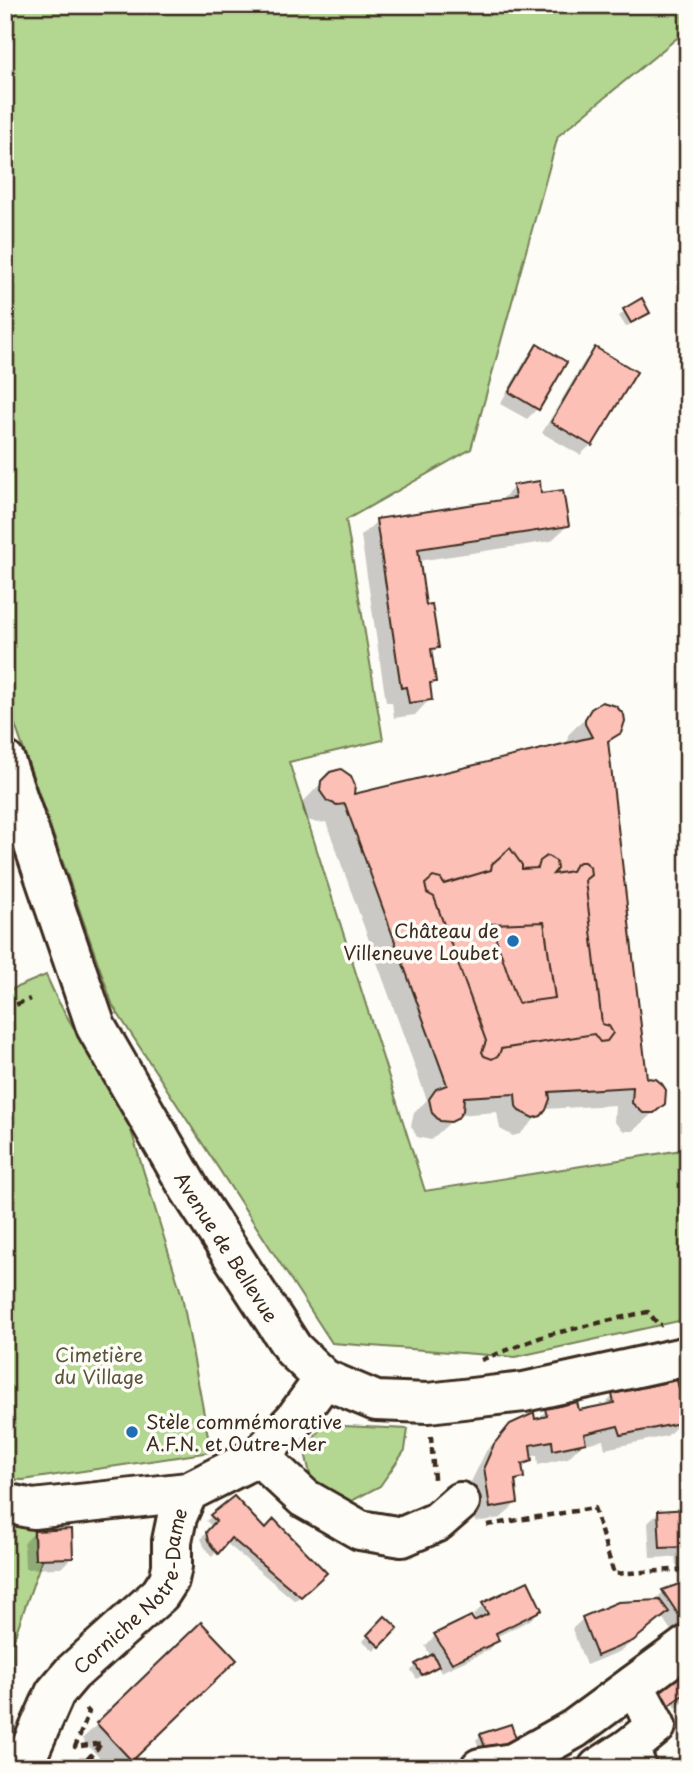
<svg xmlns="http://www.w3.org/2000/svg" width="693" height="1773" viewBox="0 0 693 1773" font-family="'Playpen Sans',sans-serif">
	<rect width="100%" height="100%" fill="#fdfcf7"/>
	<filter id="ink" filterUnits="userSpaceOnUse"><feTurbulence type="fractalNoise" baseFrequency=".0143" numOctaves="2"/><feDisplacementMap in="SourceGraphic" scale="14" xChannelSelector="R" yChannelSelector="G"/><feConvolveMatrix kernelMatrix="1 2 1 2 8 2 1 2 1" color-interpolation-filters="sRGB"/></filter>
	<g filter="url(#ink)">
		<g fill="#b3d691" stroke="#778058" stroke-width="2">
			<path d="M 5,5 L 688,5 L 688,29 L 558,136 L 471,449 L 346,520 L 383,740 L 289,762 L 425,1191 L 688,1149 L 688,1319 L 515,1357 L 332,1343 L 113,1006 L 5,696 Z"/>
			<path d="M 46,975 L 57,999 L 129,1124 L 182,1296 L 211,1452 L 23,1480 L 5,1479 L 5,992 Z"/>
			<path d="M 322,1425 L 408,1429 L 405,1450 L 380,1486 L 346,1504 L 313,1488 L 305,1452 Z"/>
			<path d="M 5,1514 L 33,1524 L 35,1559 L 42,1559 L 12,1644 L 15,1752 L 5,1753 Z"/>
		</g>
		<g fill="#0003">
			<path d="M 641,301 L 648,312 L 626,327 L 619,316 Z"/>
			<path d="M 538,347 L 537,409 L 527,419 L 500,404 L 527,357 Z"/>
			<path d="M 596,349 L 591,445 L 580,455 L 542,433 L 585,360 Z"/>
			<path d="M 514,487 L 540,495 L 567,526 L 551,541 L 418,561 L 425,607 L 437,647 L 430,654 L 434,681 L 428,687 L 430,699 L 415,715 L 394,718 L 392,702 L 386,702 L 361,536 L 377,521 L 499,502 Z"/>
			<path d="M 597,706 L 620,732 L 607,745 L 645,1080 L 663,1104 L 633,1131 L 624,1131 L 614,1122 L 615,1105 L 545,1109 L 520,1134 L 513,1136 L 500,1129 L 497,1112 L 458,1115 L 431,1140 L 417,1137 L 411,1126 L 414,1113 L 427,1100 L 326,822 L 317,823 L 308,820 L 302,810 L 303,802 L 331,773 L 352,796 L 567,745 L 568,735 Z"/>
			<path d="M 688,1387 L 688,1422 L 680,1423 L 667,1436 L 605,1449 L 603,1440 L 581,1445 L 568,1458 L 538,1465 L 537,1455 L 530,1457 L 530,1461 L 521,1470 L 522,1477 L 514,1486 L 516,1503 L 501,1518 L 475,1522 L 470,1484 L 486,1451 L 502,1434 L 534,1422 L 546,1411 L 578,1412 L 602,1407 L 613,1396 Z"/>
			<path d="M 233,1498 L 265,1531 L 324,1573 L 295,1601 L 225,1542 L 212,1557 L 204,1546 L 201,1538 L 213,1527 L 206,1521 Z"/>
			<path d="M 688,1511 L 688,1566 L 676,1566 L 675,1557 L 650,1558 L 648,1523 L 659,1512 Z"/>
			<path d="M 35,1532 L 72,1557 L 61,1568 L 25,1569 L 24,1543 Z"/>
			<path d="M 688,1583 L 688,1625 L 674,1635 L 662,1617 L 621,1651 L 586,1665 L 572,1629 L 583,1619 L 653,1602 L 663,1592 Z"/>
			<path d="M 484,1605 L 540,1610 L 530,1620 L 496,1637 L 497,1640 L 487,1651 L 441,1672 L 437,1665 L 417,1679 L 411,1670 L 431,1657 L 425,1646 L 435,1636 L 476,1622 L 473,1615 Z"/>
			<path d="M 385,1619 L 395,1628 L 374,1651 L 363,1641 Z"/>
			<path d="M 201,1625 L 220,1675 L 123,1768 L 109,1768 L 82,1739 Z"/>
			<path d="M 688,1666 L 688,1699 L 676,1708 L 673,1704 L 640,1729 Z"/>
			<path d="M 481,1735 L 511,1750 L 483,1759 L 476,1740 Z"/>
		</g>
		<g fill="#fcc0b7" stroke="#3b2a1e" stroke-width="2" fill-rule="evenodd">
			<path d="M 642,298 L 650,313 L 631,323 L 623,309 Z"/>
			<path d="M 537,344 L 567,362 L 539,410 L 509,392 Z"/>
			<path d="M 595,347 L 637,372 L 592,446 L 551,422 Z"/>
			<path d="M 540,481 L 541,493 L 563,490 L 569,526 L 418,549 L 426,605 L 432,604 L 439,648 L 431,649 L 436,682 L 430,683 L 432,700 L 409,703 L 406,687 L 401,688 L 376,519 L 515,498 L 513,485 Z"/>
			<path d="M 602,702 L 616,706 L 624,715 L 625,721 L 621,733 L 608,741 L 647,1078 L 656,1079 L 662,1084 L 666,1090 L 665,1104 L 654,1113 L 643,1113 L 632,1103 L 633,1087 L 549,1092 L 550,1099 L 546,1110 L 541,1116 L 533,1118 L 519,1111 L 516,1106 L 515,1094 L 464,1097 L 463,1111 L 457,1119 L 451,1122 L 440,1121 L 432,1113 L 429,1099 L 436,1089 L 447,1085 L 345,804 L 337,805 L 327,801 L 320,791 L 321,781 L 330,772 L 341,769 L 351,776 L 355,785 L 354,794 L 592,737 L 585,724 L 585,719 L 591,709 Z"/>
			<path d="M 510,848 L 522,865 L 522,869 L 538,868 L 540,861 L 547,856 L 556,861 L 557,869 L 553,874 L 572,871 L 576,864 L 580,862 L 584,862 L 590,867 L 591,875 L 585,880 L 602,1024 L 609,1026 L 613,1033 L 607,1041 L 600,1042 L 594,1034 L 501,1049 L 499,1055 L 492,1059 L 484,1056 L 482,1052 L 486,1041 L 434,897 L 427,893 L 425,884 L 433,877 L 441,879 L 444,884 L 491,870 L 492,864 ZM 544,922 L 555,998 L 518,1003 L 491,924 Z"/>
			<path d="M 677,1380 L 679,1388 L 688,1386 L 688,1411 L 683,1412 L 685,1422 L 621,1435 L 618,1426 L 584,1434 L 586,1443 L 553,1450 L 552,1441 L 530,1445 L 532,1461 L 522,1464 L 524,1478 L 515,1480 L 518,1503 L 490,1508 L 484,1467 L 494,1444 L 510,1424 L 534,1413 L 535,1419 L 547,1416 L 545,1409 L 577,1402 L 579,1410 L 614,1403 L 612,1394 Z"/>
			<path d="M 234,1496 L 265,1529 L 274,1519 L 327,1573 L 301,1597 L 231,1538 L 218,1554 L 208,1541 L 206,1532 L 216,1521 L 210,1515 Z"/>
			<path d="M 688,1509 L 688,1556 L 686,1556 L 685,1547 L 660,1548 L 658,1511 Z"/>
			<path d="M 72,1529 L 73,1558 L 35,1559 L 34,1531 Z"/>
			<path d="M 528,1581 L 542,1610 L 496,1633 L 499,1641 L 452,1663 L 434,1634 L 471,1616 L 474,1621 L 488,1614 L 482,1603 Z"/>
			<path d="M 688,1581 L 688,1624 L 686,1626 L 662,1590 Z"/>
			<path d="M 660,1600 L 669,1612 L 633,1641 L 597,1656 L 582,1617 L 618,1602 Z"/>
			<path d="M 385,1616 L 398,1628 L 380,1647 L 367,1635 Z"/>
			<path d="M 201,1622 L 237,1660 L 132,1761 L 96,1723 Z"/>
			<path d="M 433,1654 L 439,1666 L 422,1675 L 415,1664 Z"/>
			<path d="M 688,1664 L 688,1691 L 656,1715 L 645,1693 Z"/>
			<path d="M 511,1724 L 518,1745 L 488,1755 L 480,1734 Z"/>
		</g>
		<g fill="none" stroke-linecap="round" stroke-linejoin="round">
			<g stroke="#3b2a1e" stroke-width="44">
				<g id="minor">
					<path id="s1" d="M 5,761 L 96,1027 L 190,1190 L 293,1349 L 324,1379 L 376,1401 L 428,1403 L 524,1392 L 688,1356"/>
					<path d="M 259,1456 L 304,1498 L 360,1530 L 402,1537 L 437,1522 L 460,1502"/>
					<path d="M 5,1503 L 33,1509 L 188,1492"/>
					<path d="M 634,1685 L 656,1726 L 629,1748 L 637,1768"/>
					<path id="s2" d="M 22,1768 L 55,1693 L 72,1673 L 160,1594 L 169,1580 L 172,1566 L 172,1541 L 177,1517 L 188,1492 L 259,1456 L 295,1419 L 324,1379"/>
					<path d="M 480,1768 L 513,1763 L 574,1729 L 688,1645"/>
					<path d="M 598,1768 L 629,1748"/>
				</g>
			</g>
			<g stroke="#3b2a1e" stroke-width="4.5" stroke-dasharray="7 5" stroke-linecap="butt">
				<path d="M 5,1009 L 30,999"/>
				<path d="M 481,1360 L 547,1335 L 637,1314 L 648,1312 L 659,1325 L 662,1325"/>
				<path d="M 431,1436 L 434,1479"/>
				<path d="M 487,1525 L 594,1508 L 614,1574 L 688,1569"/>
				<path d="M 86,1709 L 89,1712 L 75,1747 L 102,1743 L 84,1763 L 88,1768"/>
				<path d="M 202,1768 L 207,1765 L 206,1768"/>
			</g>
			<use href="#minor" stroke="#fdfcf7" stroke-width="38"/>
		</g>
	</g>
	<g fill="#1f6fb2" stroke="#fdfcf7" stroke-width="2.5">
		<circle cx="513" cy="941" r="7"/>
		<circle cx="132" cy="1432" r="7"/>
	</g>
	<g text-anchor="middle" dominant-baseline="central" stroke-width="7" stroke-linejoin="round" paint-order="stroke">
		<g font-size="19" fill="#3b2a1e" stroke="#fdfcf7" text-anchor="end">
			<text x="499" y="930">Château de<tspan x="499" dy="22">Villeneuve Loubet</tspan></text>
			<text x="146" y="1421" text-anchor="start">Stèle commémorative<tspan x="146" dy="22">A.F.N. et Outre-Mer</tspan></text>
		</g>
		<g font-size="19" fill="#3b2a1e" stroke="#fdfcf7">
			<text stroke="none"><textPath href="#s1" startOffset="537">Avenue de Bellevue</textPath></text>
			<text stroke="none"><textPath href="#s2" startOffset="215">Corniche Notre-Dame</textPath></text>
		</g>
		<g font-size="19" fill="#59553b" stroke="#fdfcf7">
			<text x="99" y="1354">Cimetière<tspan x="99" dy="22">du Village</tspan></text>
		</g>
	</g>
	<rect width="693" height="1773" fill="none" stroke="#fdfcf7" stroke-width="28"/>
	<rect x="14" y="14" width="665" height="1745" fill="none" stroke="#3b2a1e" stroke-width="2.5" filter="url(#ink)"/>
</svg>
